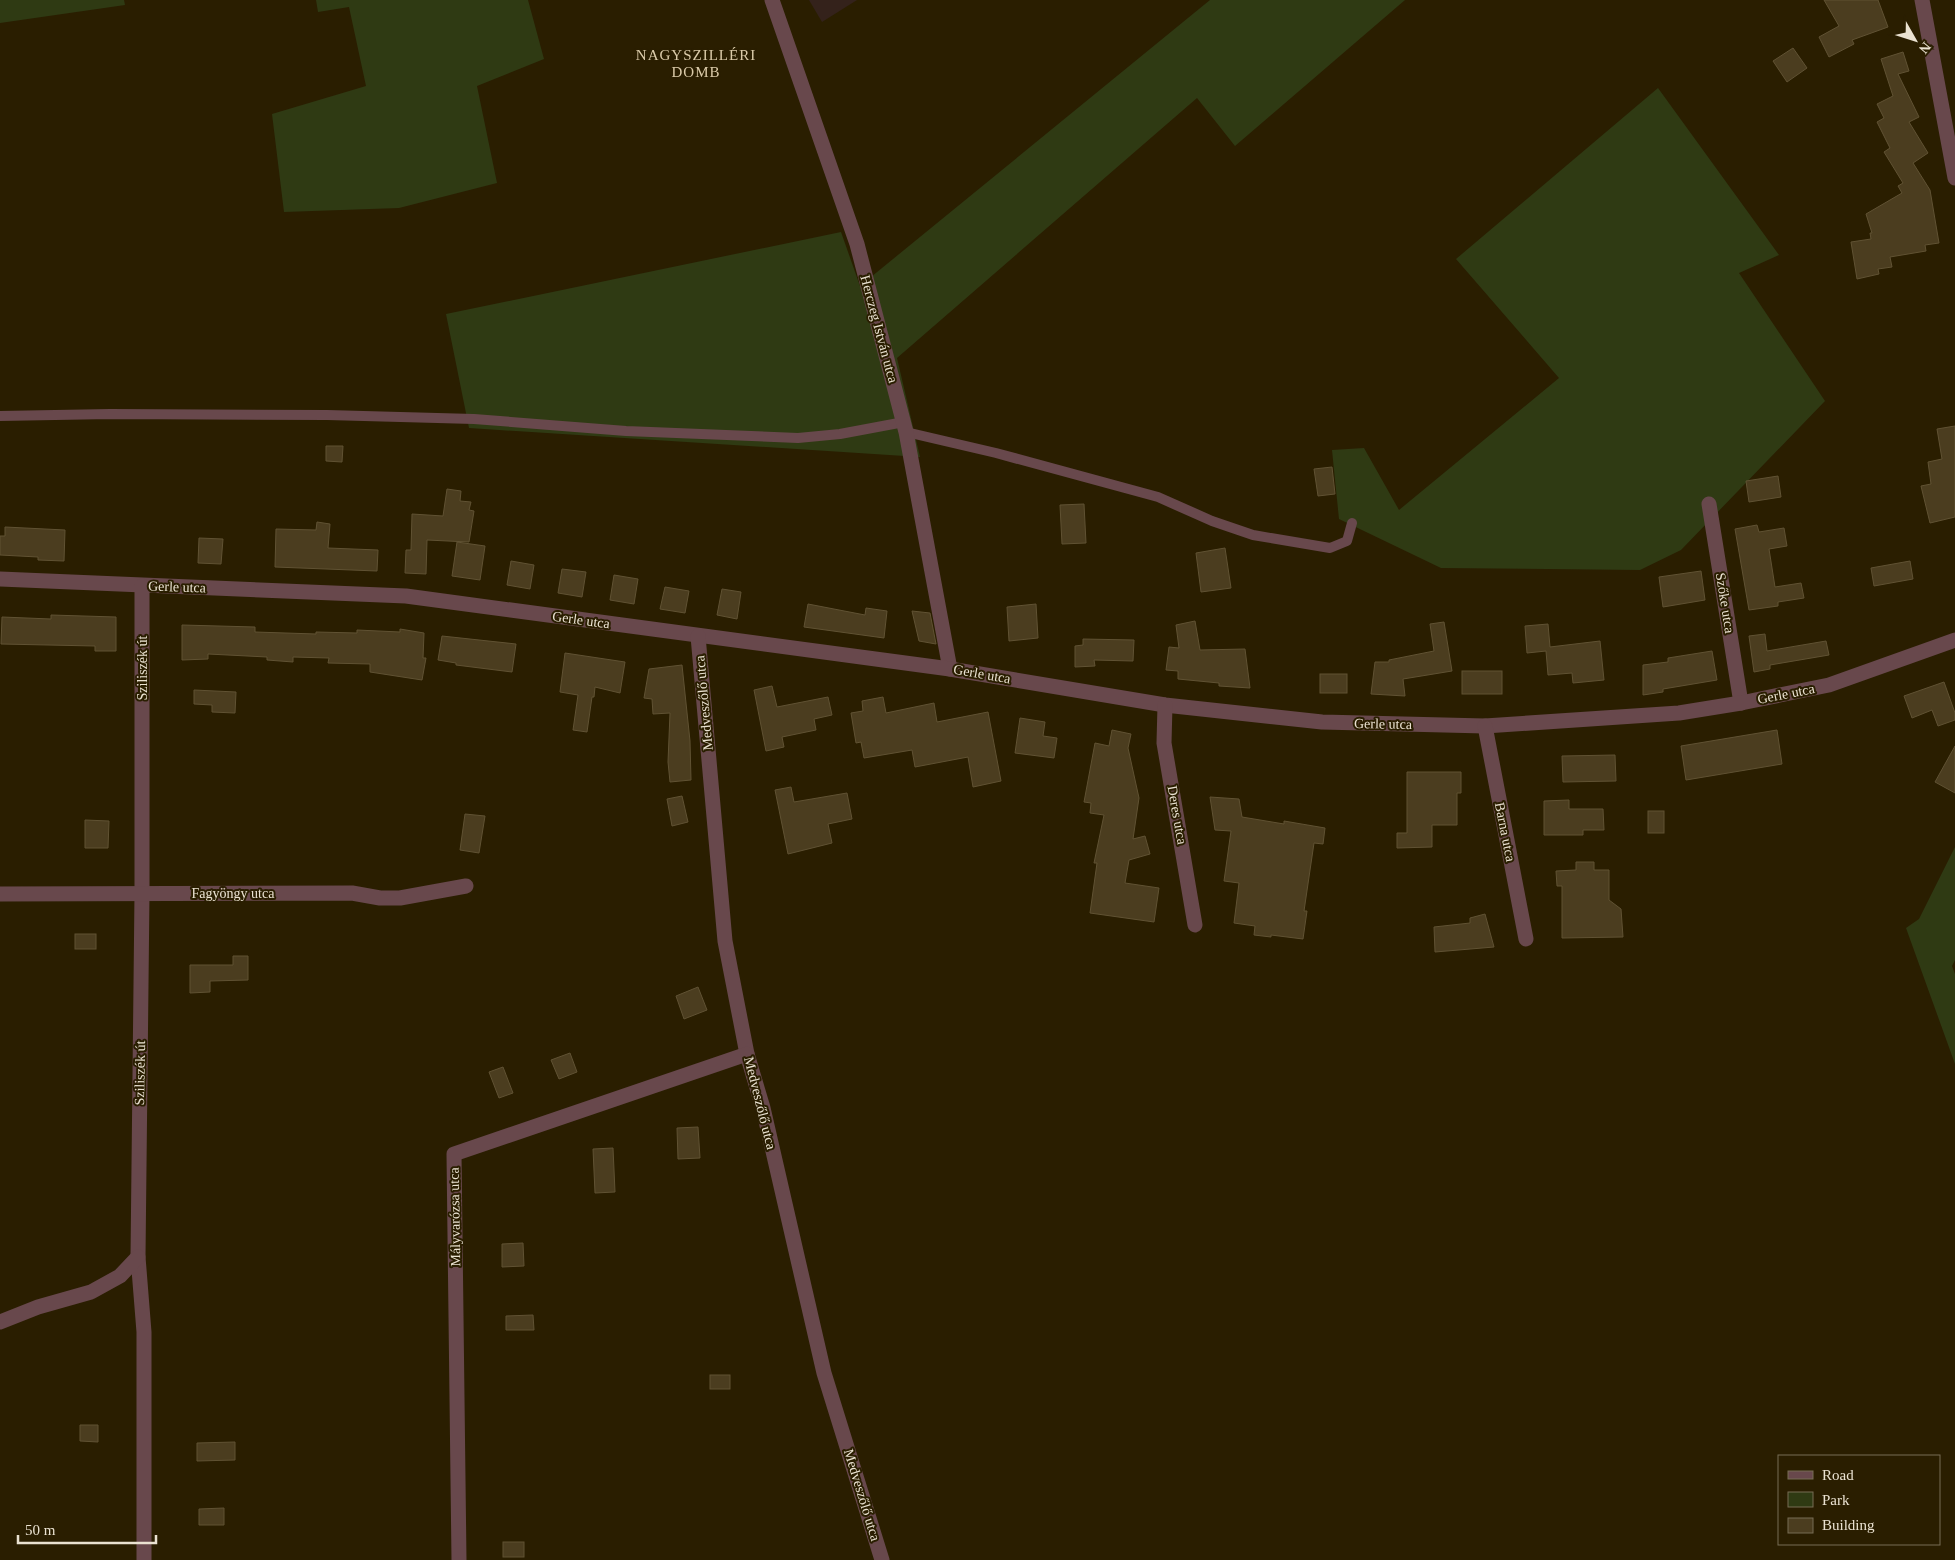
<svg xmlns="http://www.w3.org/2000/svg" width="1955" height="1560" viewBox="0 0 1955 1560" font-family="'Times New Roman',serif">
	<rect width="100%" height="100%" fill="#2a1e00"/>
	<path fill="#34221b" d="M 809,0 L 857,0 L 822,22 Z"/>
	<g fill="#2f3a13">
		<path d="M 0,0 L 124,0 L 125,5 L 0,23 Z"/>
		<path d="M 316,0 L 528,0 L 544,59 L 477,86 L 497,183 L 399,208 L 284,212 L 272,114 L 366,86 L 349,7 L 318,12 Z"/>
		<path d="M 1210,0 L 1405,0 L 1235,146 L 1197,98 L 897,358 L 920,457 L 469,428 L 446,314 L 841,232 L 860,286 Z"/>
		<path d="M 1658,88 L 1779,255 L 1739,273 L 1825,401 L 1681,550 L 1640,570 L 1441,568 L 1339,519 L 1332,450 L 1364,448 L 1399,510 L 1559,378 L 1456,259 Z"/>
		<path d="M 1955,847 L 1955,960 L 1952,966 L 1955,974 L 1955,1064 L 1906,928 L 1919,919 Z"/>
	</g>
	<g fill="#4b3d1f" stroke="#605233">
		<path d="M 1824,0 L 1878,0 L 1888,27 L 1852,40 L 1854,44 L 1829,57 L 1819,37 L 1839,26 Z"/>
		<path d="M 1793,48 L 1807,68 L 1787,82 L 1773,61 Z"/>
		<path d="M 1903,52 L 1909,71 L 1898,74 L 1919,117 L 1909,122 L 1928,153 L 1913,163 L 1930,190 L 1939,243 L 1925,245 L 1926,251 L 1890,257 L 1892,267 L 1878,269 L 1879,274 L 1857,279 L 1851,242 L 1871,239 L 1870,233 L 1872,233 L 1866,214 L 1902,193 L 1898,186 L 1903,183 L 1884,152 L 1890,148 L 1877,122 L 1884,118 L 1877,104 L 1893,96 L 1881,59 Z"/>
		<path d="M 1955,426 L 1955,517 L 1930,523 L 1921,486 L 1931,484 L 1928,462 L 1942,459 L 1937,429 Z"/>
		<path d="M 326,446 L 343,446 L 342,462 L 326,461 Z"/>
		<path d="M 1332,467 L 1335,494 L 1318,496 L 1314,469 Z"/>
		<path d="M 1778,476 L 1781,497 L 1749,502 L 1746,481 Z"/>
		<path d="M 447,489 L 461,491 L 460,501 L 471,502 L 469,510 L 474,511 L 469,542 L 427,540 L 426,574 L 405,573 L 406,550 L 411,550 L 412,514 L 443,516 Z"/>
		<path d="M 1084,504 L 1086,543 L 1062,544 L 1060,505 Z"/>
		<path d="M 317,522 L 330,524 L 328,548 L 378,550 L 377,571 L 275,567 L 276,529 L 316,530 Z"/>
		<path d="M 1757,525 L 1759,532 L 1784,528 L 1787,546 L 1769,549 L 1775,587 L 1801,583 L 1804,598 L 1778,602 L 1778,606 L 1749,610 L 1735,529 Z"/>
		<path d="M 5,527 L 65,530 L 64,561 L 38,560 L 38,557 L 0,555 L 0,536 L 5,536 Z"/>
		<path d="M 199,538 L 223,539 L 221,564 L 198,563 Z"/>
		<path d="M 457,542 L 485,546 L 480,580 L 452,576 Z"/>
		<path d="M 1225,548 L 1231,588 L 1201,592 L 1196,553 Z"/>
		<path d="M 511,561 L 534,565 L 530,589 L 507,585 Z"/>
		<path d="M 1910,561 L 1913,579 L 1874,586 L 1871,568 Z"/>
		<path d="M 562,569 L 586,572 L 582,597 L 558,593 Z"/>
		<path d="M 1701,571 L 1705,600 L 1663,607 L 1659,577 Z"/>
		<path d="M 614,575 L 638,579 L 634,604 L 610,600 Z"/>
		<path d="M 665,587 L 689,591 L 685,613 L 660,609 Z"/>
		<path d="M 722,589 L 741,592 L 737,619 L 717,615 Z"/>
		<path d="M 808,604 L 865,615 L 866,608 L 887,611 L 884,638 L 804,627 Z"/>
		<path d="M 1036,604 L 1038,638 L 1009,641 L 1007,607 Z"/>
		<path d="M 912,611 L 930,613 L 936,644 L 919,641 Z"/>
		<path d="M 51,615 L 116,617 L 116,651 L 95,651 L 95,646 L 1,644 L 2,617 L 51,619 Z"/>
		<path d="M 1195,621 L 1200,650 L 1245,649 L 1250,688 L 1219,686 L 1219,683 L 1178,679 L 1178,671 L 1166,670 L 1169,647 L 1179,648 L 1176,625 Z"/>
		<path d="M 1444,622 L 1452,671 L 1403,679 L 1405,696 L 1371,694 L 1375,662 L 1389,662 L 1389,660 L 1434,651 L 1430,624 Z"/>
		<path d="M 1548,624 L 1550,647 L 1600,641 L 1604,680 L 1573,683 L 1572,673 L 1548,675 L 1546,651 L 1527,653 L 1525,626 Z"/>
		<path d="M 182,625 L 255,627 L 255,632 L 316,634 L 316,632 L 357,633 L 357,630 L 400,632 L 400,629 L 424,633 L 423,658 L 426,658 L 422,680 L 370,672 L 370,664 L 328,663 L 329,658 L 293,657 L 293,662 L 267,660 L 267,657 L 208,654 L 208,659 L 182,660 Z"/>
		<path d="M 1765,634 L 1767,651 L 1826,641 L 1829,655 L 1770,665 L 1770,669 L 1754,672 L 1749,636 Z"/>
		<path d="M 442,636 L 516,644 L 512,672 L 456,665 L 456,663 L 438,660 Z"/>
		<path d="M 1083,639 L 1134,640 L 1133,661 L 1094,660 L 1095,666 L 1075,667 L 1075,646 L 1083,645 Z"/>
		<path d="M 1712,651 L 1717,680 L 1663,689 L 1663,692 L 1643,695 L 1643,665 L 1668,662 L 1668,658 Z"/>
		<path d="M 565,653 L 625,662 L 620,693 L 595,687 L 594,697 L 592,697 L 587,732 L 573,730 L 578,695 L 560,692 Z"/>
		<path d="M 682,665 L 690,741 L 691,780 L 670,782 L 668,762 L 670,713 L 653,714 L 652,699 L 644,698 L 649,669 Z"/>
		<rect x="1462" y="671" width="40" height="23"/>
		<rect x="1320" y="674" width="27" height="19"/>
		<path d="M 1944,682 L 1955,713 L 1955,720 L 1938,726 L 1932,710 L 1912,718 L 1904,696 Z"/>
		<path d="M 772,686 L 777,707 L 828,697 L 832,715 L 814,719 L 816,730 L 782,737 L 784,747 L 766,751 L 754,690 Z"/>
		<path d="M 194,690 L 236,692 L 235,713 L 212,712 L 212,705 L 194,704 Z"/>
		<path d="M 883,697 L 886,713 L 934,703 L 937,722 L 988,712 L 1001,781 L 973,787 L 968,757 L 915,767 L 912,750 L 864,758 L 861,742 L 856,743 L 851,713 L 863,711 L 862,701 Z"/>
		<path d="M 1020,718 L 1045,722 L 1043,736 L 1057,738 L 1054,758 L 1015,753 Z"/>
		<path d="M 1112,730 L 1131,734 L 1128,748 L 1139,798 L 1133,839 L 1145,836 L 1150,854 L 1129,860 L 1125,883 L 1159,888 L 1154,922 L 1090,913 L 1097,863 L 1094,863 L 1104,815 L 1090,813 L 1091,803 L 1084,802 L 1095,743 L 1109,746 Z"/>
		<path d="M 1777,730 L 1782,764 L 1686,780 L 1681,746 Z"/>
		<path d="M 1955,746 L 1955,793 L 1935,782 Z"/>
		<path d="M 1615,755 L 1616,781 L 1563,782 L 1562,756 Z"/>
		<path d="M 1407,772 L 1461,772 L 1461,793 L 1457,793 L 1457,825 L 1432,825 L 1432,847 L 1397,848 L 1397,833 L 1407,833 Z"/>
		<path d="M 791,787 L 794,802 L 847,793 L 852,819 L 828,824 L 832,843 L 788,854 L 775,790 Z"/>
		<path d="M 682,796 L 688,822 L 672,826 L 667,799 Z"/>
		<path d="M 1210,797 L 1239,799 L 1242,817 L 1284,824 L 1284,821 L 1325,828 L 1323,844 L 1314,843 L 1304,911 L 1307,911 L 1303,939 L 1271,935 L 1271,937 L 1254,935 L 1255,926 L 1234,923 L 1239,883 L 1224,881 L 1231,831 L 1215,830 Z"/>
		<path d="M 1569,800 L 1569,809 L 1603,809 L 1604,830 L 1583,830 L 1583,835 L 1544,835 L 1544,801 Z"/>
		<rect x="1648" y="811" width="16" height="22"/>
		<path d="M 465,814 L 485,816 L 479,853 L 460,850 Z"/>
		<path d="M 85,820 L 109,821 L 108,848 L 85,848 Z"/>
		<path d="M 1576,862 L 1594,862 L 1594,870 L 1609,870 L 1609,900 L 1621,909 L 1623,937 L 1562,938 L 1562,886 L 1557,886 L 1556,871 L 1576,870 Z"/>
		<path d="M 1485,914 L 1494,947 L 1435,952 L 1434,927 L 1470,923 L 1470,918 Z"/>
		<rect x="75" y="934" width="21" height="15"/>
		<path d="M 233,956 L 248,956 L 248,980 L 210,981 L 210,992 L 190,993 L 190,965 L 233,965 Z"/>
		<path d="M 698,987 L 707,1010 L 684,1019 L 676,996 Z"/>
		<path d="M 570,1053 L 577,1072 L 559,1079 L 551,1060 Z"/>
		<path d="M 503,1067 L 513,1093 L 499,1098 L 489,1072 Z"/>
		<path d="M 698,1127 L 700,1158 L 678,1159 L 677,1128 Z"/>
		<path d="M 613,1148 L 615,1192 L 595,1193 L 593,1149 Z"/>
		<path d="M 523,1243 L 524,1266 L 502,1267 L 502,1244 Z"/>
		<path d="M 533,1315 L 534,1330 L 506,1330 L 506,1316 Z"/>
		<rect x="710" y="1375" width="20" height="14"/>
		<path d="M 80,1425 L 98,1425 L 98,1442 L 80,1441 Z"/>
		<path d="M 235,1442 L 235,1460 L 197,1461 L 197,1443 Z"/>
		<path d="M 224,1508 L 224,1525 L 199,1525 L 199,1509 Z"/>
		<rect x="503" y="1542" width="21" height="15"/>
	</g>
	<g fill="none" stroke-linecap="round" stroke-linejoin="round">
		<g stroke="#68484c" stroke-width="10">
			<path d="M 0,416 L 110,414 L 327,415 L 474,419 L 626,431 L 798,438 L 840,434 L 904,422"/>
			<path d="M 906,432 L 996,453 L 1158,497 L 1212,521 L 1253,535 L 1330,548 L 1347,541 L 1352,523"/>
		</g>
		<g stroke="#68484c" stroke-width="15">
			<path d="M 772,0 L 857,244 L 906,432 L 950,669"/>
			<path d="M 1922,0 L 1955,178"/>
			<path d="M 1709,504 L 1741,703"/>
			<path d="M 0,579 L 406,596 L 950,669 L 1165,705 L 1322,722 L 1485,726 L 1679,713 L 1741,703 L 1829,685 L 1955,640"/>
			<path d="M 142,586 L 142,893 L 138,1257 L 144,1332 L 144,1560"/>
			<path d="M 698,636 L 725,941 L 747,1054 L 763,1108 L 824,1373 L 882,1560"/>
			<path d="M 1165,705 L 1164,743 L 1195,925"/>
			<path d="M 1485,726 L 1526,939"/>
			<path d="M 0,894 L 352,893 L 380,898 L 400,898 L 466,886"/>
			<path d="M 0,1322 L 38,1307 L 91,1292 L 120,1276 L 138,1257"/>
			<path d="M 459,1560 L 454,1154 L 747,1054"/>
		</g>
	</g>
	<g text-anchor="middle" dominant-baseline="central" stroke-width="4" stroke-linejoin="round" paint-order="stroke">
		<g font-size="14" fill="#eae2d1" stroke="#2a1e00">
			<text transform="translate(879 329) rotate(75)">Herczeg István utca</text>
			<text transform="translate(177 587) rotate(2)">Gerle utca</text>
			<text transform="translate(1725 603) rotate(81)">Szőke utca</text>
			<text transform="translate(581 620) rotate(8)">Gerle utca</text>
			<text transform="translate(142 668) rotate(-90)">Sziliszék út</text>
			<text transform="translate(982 674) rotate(10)">Gerle utca</text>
			<text transform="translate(1786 694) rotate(-11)">Gerle utca</text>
			<text transform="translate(704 703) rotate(-95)">Medveszőlő utca</text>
			<text transform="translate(1383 724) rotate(1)">Gerle utca</text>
			<text transform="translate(1177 815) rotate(80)">Deres utca</text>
			<text transform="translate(1505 832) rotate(79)">Barna utca</text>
			<text x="233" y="893">Fagyöngy utca</text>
			<text transform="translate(140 1073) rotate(-89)">Sziliszék út</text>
			<text transform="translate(760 1103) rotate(76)">Medveszőlő utca</text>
			<text transform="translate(455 1217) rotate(-91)">Mályvarózsa utca</text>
			<text transform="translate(862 1495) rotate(73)">Medveszőlő utca</text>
		</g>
		<g font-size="15" letter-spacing="1" fill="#dbcba9" stroke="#2a1e00">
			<text x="696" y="55">NAGYSZILLÉRI<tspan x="696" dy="17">DOMB</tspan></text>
		</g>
	</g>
	<rect x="1778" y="1455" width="162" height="90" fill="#2a1e00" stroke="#776c54"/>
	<rect x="1788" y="1471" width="25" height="8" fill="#68484c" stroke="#776c54"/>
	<text x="1822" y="1480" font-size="15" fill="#eae2d1">Road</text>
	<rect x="1788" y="1492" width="25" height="15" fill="#2f3a13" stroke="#776c54"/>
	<text x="1822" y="1505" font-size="15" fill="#eae2d1">Park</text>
	<rect x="1788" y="1518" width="25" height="15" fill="#4b3d1f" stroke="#776c54"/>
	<text x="1822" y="1530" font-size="15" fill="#eae2d1">Building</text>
	<g transform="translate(1915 40) rotate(129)" stroke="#2a1e00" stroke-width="4" paint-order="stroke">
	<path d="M0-4L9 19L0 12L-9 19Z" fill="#eae2d1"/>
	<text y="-8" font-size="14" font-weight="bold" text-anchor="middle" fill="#eae2d1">N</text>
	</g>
	<path d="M18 1535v8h138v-8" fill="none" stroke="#eae2d1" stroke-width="2.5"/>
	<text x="25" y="1535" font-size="15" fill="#eae2d1" stroke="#2a1e00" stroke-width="4" paint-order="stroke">50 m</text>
</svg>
